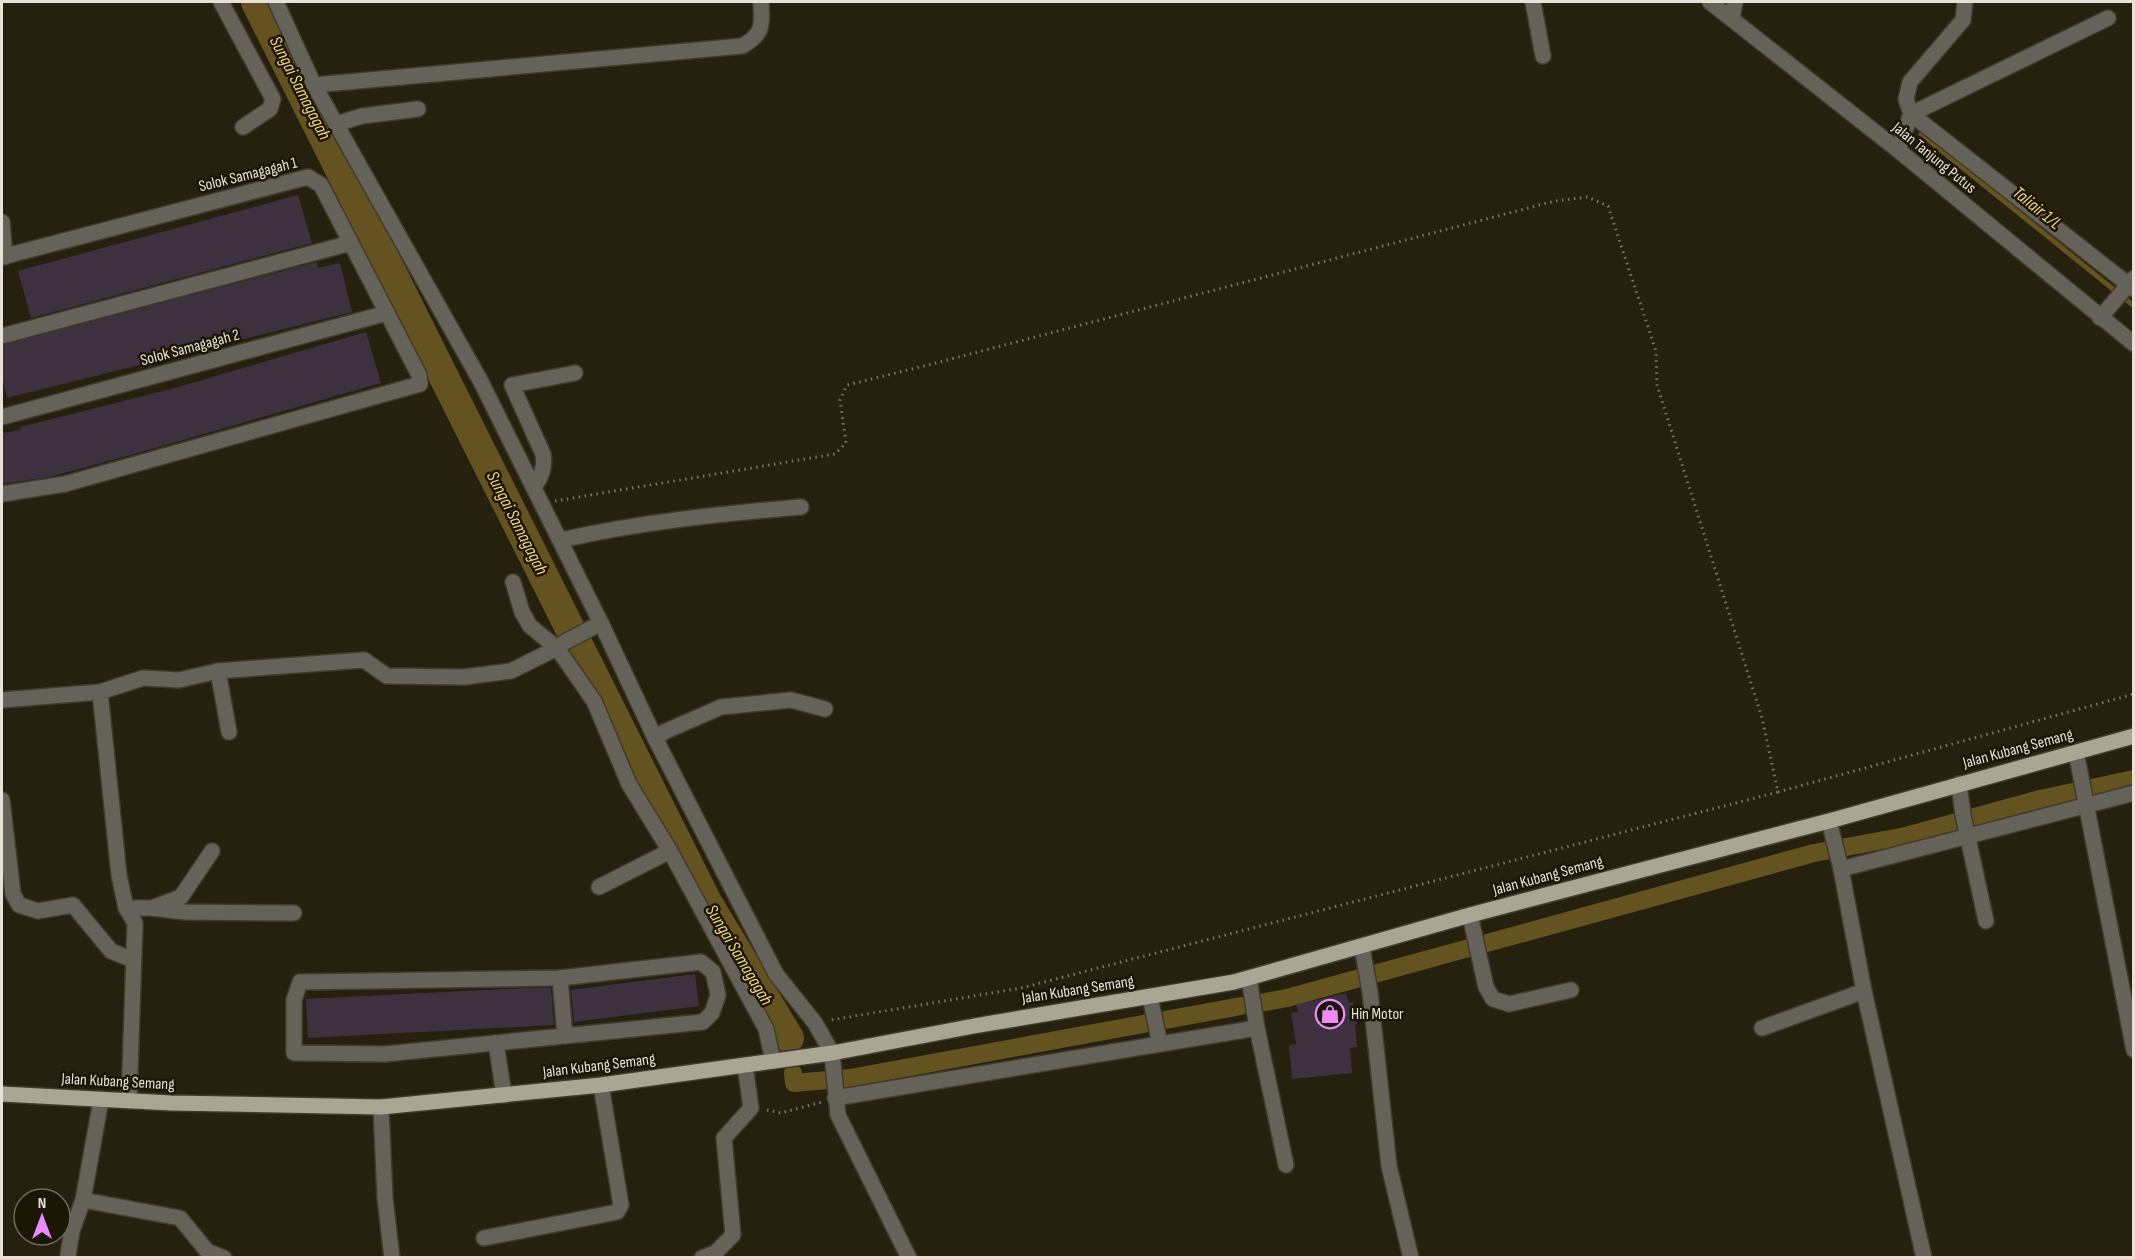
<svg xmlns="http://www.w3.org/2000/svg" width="2135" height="1259" viewBox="0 0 2135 1259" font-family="'Sofia Sans Condensed',sans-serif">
	<rect width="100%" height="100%" fill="#26200f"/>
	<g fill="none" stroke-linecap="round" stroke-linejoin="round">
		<path stroke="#645220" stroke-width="5" d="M 1921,134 L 2134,306"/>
		<g stroke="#645220" stroke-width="18">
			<path d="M 1260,1003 L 1287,998 L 1814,853 L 1906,836 L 2040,799 L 2134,779"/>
			<path d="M 793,1073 L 794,1083 L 850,1078 L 1241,1006"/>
		</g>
		<path stroke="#645220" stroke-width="30" d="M 256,2 L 707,902 L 789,1038"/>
	</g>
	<g fill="#3e313f">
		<path d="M 298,195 L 312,243 L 31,318 L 18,271 Z"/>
		<path d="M 317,262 L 318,268 L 340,263 L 352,312 L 7,398 L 2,377 L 2,345 Z"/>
		<path d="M 366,332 L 381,383 L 127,456 L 49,477 L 2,484 L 2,433 L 21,430 L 20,427 L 175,388 Z"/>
		<path d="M 695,974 L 699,1006 L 574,1022 L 571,990 Z"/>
		<path d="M 526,988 L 551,988 L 554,1025 L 308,1038 L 306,999 Z"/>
		<path d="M 1346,993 L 1349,1003 L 1353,1002 L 1357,1024 L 1355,1024 L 1357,1047 L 1350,1048 L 1352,1073 L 1292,1079 L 1289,1045 L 1296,1044 L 1291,1013 L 1298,1012 L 1296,1005 Z"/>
	</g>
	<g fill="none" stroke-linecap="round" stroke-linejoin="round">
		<g stroke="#413b2b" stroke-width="18">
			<g id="minor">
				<path d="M 221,2 L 273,99 L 270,109 L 243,127"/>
				<path d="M 276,2 L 314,85 L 480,380 L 601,623 L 655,738 L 776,974 L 815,1023 L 832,1053 L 838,1115 L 909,1258"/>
				<path d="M 1533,2 L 1543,56"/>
				<path d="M 1710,2 L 1898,150 L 2134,344"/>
				<path d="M 1965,2 L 1963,20 L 1910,82 L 1906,99 L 1911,114 L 2134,289"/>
				<path d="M 1732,19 L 1735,2"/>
				<path d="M 314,85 L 742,46 C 764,34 762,25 761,2"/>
				<path d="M 336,124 L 362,116 L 418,109"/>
				<path d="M 1898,150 L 1911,114 L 2108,18"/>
				<path d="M 2,222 L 5,257"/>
				<path d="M 2,257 L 308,177 L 321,185 L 419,375 L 420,384 L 65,484 L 2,494"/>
				<path d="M 2100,318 L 2134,278"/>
				<path d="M 2,336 L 351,243"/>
				<path d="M 2,417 L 387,313"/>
				<path d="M 534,487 C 542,476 545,467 543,454 L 512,385 L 575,373"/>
				<path d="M 561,540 C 640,522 720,514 801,507"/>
				<path d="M 513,582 L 522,612 L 530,626 L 557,648 L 594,701 L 629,784 L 670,851 L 766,1029 L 773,1061"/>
				<path d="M 218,671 L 229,732"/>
				<path d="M 100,692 L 119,875 L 126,908 L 135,923 L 129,1101"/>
				<path d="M 2,700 L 100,692 L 143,678 L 179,680 L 218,671 L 364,660 L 387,676 L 464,677 L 511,671 L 557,648 L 565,642 L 601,623"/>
				<path d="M 655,738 L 664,732 L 721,707 L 791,700 L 825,709"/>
				<path d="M 2076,752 L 2134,1050"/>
				<path d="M 1959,784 L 1963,815 L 1986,921"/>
				<path d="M 2,800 L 13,894 L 19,905 L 38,911 L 73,905 L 111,951 L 133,960"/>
				<path d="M 1829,821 L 1841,869 L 1864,991 L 1924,1258"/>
				<path d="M 1841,869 L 2134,793"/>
				<path d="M 599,887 L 670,851"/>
				<path d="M 126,908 L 152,908 L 181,897 L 212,851"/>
				<path d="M 152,908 L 185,912 L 294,913"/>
				<path d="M 1470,915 L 1486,987 L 1493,999 L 1509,1004 L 1571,990"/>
				<path d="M 1362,947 L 1370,992 L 1389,1166 L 1411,1258"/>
				<path d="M 701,962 L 713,972 L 718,995 L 712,1013 L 703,1022 L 385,1054 L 294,1053 L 294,1000 L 300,982 L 560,978 Z"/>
				<path d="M 560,978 L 565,1036"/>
				<path d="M 1249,978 L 1257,1028 L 1286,1165"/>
				<path d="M 1150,997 L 1160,1044"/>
				<path d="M 1762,1028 L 1864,991"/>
				<path d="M 496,1043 L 504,1095"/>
				<path d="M 835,1098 L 1257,1028"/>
				<path d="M 381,1107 L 385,1198 L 392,1258"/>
				<path d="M 83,1200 L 180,1218 L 207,1251 L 224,1258"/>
				<path d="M 484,1238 L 617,1212 L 621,1205 L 601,1085"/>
				<path d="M 68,1255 L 72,1231 L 83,1200 L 101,1100"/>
				<path d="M 702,1258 L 715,1253 L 733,1235 L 724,1138 L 751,1108 L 745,1065"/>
			</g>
		</g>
		<g stroke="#413b2b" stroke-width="18">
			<path id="major" d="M 2,1094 L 171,1103 L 381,1107 L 601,1085 L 832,1053 L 974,1026 L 1234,982 L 1470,915 L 1829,821 L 2134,736"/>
		</g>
		<g stroke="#7a7567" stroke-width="3" stroke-dasharray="1.5 4.5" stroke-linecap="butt">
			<path d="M 555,501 L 835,454 L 846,443 L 840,400 L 847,385 L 932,364 L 1555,201 L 1587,197 L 1608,206 L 1656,351 L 1657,385 L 1762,718 L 1778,792 L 1021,988 L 831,1020"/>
			<path d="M 1778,792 L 2134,694"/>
			<path d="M 767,1110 L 781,1113 L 822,1102"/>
		</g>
		<use href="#minor" stroke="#65625a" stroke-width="15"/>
		<use href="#major" stroke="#aba594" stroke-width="15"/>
	</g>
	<defs>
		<g id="shop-ring" transform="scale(1.5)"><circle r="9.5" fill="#1c1607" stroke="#ec8cfb" stroke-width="1.5"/><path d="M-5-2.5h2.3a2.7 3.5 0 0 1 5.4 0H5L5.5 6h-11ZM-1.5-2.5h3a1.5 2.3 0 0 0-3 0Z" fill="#ec8cfb"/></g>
	</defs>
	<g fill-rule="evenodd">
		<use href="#shop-ring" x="1330" y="1014"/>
	</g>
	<g text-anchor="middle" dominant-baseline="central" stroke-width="5" stroke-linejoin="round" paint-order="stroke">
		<g font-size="16" fill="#e6e2d8" stroke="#1c1607">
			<text transform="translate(1934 158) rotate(39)">Jalan Tanjung Putus</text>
			<text transform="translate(248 175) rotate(-14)">Solok Samagagah 1</text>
			<text transform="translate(190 348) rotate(-15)">Solok Samagagah 2</text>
			<text transform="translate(2018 749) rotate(-15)">Jalan Kubang Semang</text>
			<text transform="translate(1548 876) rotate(-15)">Jalan Kubang Semang</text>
			<text transform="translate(1078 990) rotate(-9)">Jalan Kubang Semang</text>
			<text transform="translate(599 1066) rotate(-7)">Jalan Kubang Semang</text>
			<text transform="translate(118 1082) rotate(3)">Jalan Kubang Semang</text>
		</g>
		<g font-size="16" fill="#e6e2d8" stroke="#1c1607" text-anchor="start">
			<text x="1351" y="1014">Hin Motor</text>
		</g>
		<g font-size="18" font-style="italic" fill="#f2d487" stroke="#1c1607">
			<text transform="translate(300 88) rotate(63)">Sungai Samagagah</text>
			<text transform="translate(2037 208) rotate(39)">Taliair 1/L</text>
			<text transform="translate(517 523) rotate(63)">Sungai Samagagah</text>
			<text transform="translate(739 955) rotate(59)">Sungai Samagagah</text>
		</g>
	</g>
	<rect width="2135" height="1259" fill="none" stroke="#e6e2d8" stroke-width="6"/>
	<g transform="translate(42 1217)"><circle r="28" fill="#1c1607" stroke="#6d685b" stroke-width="1.5"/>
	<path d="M0-4.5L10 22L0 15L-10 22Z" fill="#ec8cfb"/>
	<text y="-9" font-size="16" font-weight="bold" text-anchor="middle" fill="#e6e2d8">N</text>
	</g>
</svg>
